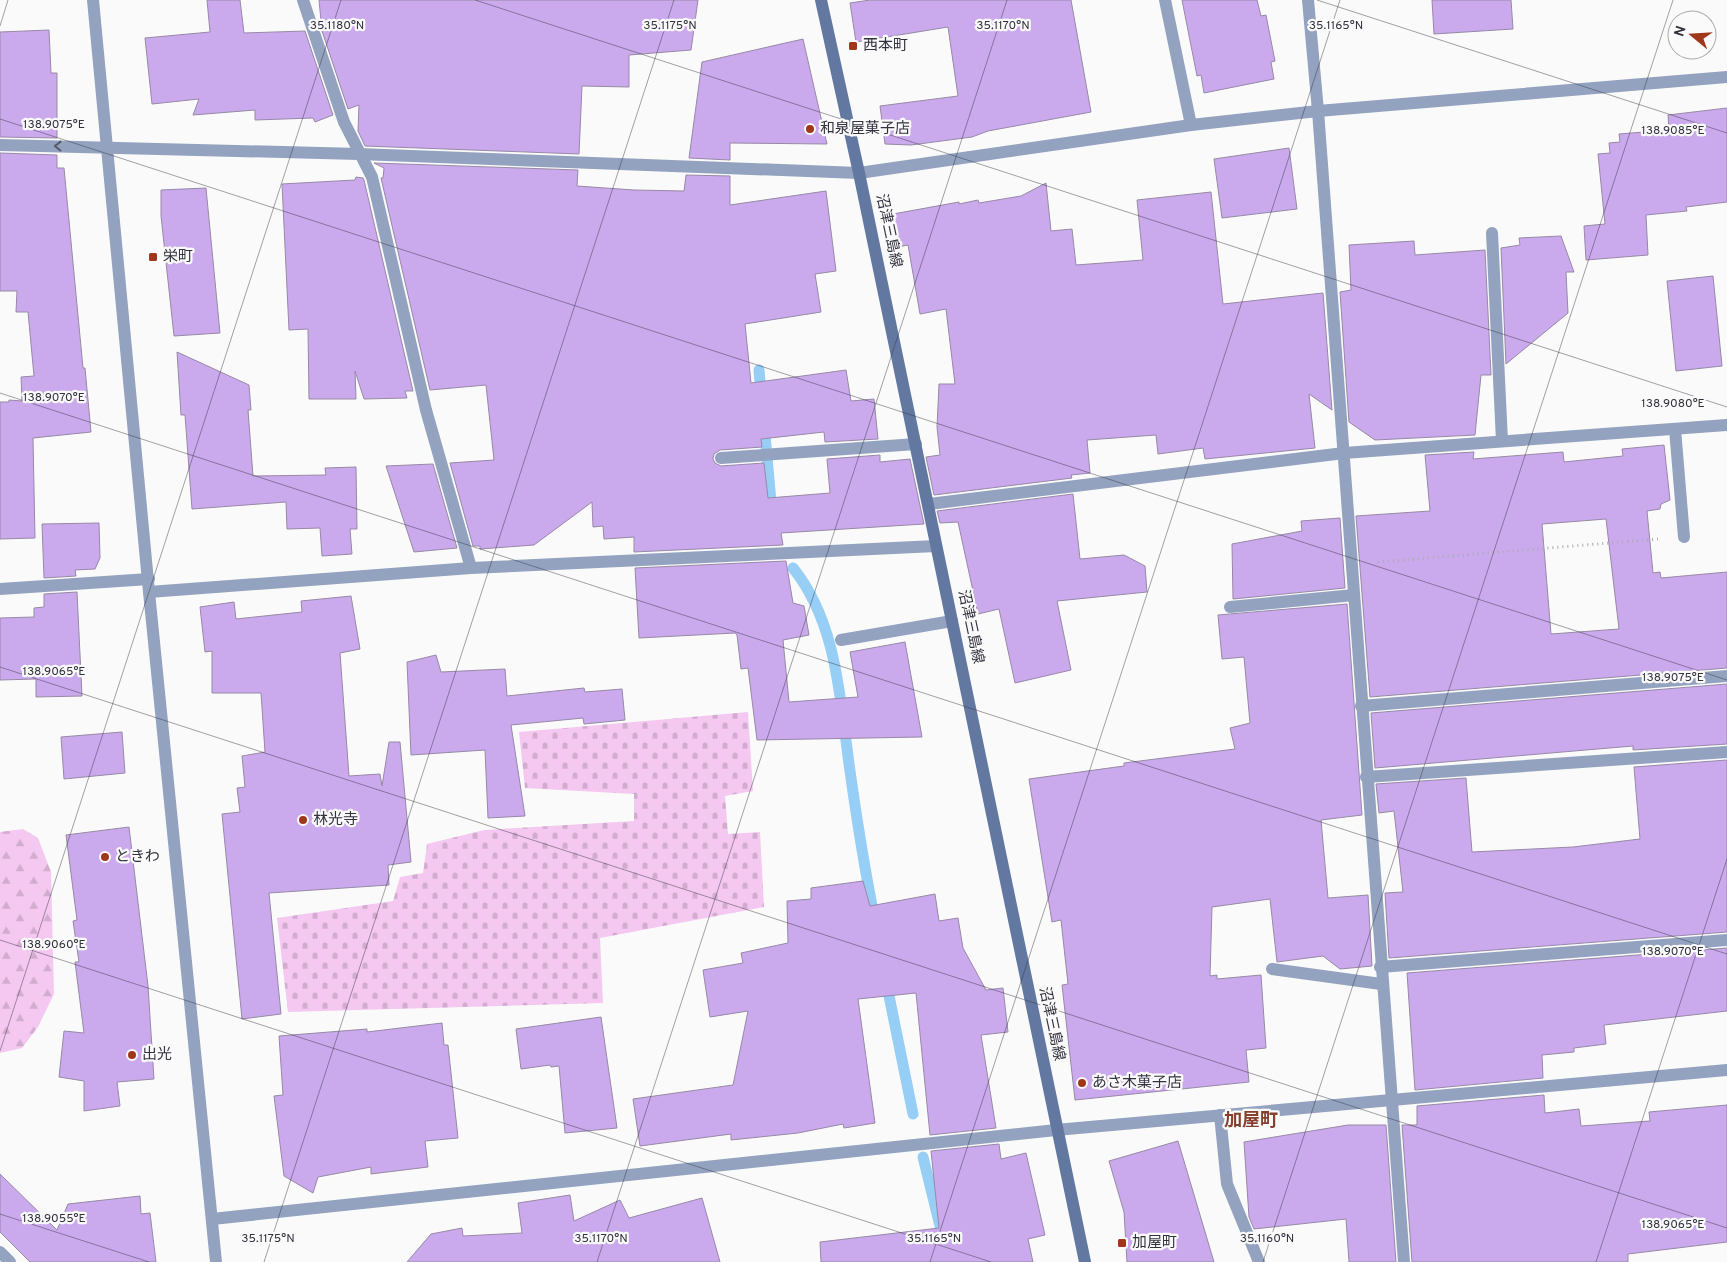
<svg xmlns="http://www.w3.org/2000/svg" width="1727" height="1262" viewBox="0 0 1727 1262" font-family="Overpass,'Noto Sans JP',sans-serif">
	<defs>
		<pattern id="forest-firs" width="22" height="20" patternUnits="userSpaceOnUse" patternTransform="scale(1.25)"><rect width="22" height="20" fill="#f4c8f0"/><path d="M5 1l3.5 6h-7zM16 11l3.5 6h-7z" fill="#d2accf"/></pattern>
		<pattern id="cemetery-stones" width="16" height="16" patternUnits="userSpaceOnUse" patternTransform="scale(1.25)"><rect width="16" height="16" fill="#f4c8f0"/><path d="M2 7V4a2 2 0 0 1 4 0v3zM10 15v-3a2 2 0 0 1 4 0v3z" fill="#d2accf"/></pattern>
	</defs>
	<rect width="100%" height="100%" fill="#fafafa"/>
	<path fill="url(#forest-firs)" d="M 23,829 L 38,838 L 51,872 L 54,994 L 38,1027 L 22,1048 L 0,1053 L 0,832 Z"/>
	<path fill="url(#cemetery-stones)" d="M 748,712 L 753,791 L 725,796 L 728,834 L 760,832 L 764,907 L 600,938 L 603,1003 L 288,1012 L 277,918 L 393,901 L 400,877 L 423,873 L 427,844 L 484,830 L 634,821 L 634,794 L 525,788 L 519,732 Z"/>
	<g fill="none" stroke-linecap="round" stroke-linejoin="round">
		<g stroke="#96cef6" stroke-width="11">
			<path d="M 759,370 L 761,395"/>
			<path d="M 764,424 L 772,513"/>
			<path d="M 793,568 C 838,624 840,702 850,771 C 857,821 865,871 875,921"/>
			<path d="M 886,981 L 913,1114"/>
			<path d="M 923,1157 L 941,1230"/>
		</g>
	</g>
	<g fill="#cba9ed" stroke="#9789a6" fill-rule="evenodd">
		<path d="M 207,0 L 240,0 L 244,33 L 305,31 L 333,115 L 315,122 L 313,118 L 255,120 L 255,110 L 193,115 L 199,99 L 152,104 L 145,38 L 210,32 Z"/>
		<path d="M 319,0 L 698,0 L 691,50 L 629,55 L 629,87 L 582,86 L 579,154 L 365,146 L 358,131 L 359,105 L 348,109 L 322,31 Z"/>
		<path d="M 870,0 L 1071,0 L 1091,112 L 988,131 L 972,137 L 911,145 L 885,144 L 880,106 L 958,96 L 948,27 L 856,42 L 850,3 Z"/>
		<path d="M 1182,0 L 1257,0 L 1261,16 L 1266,15 L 1275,61 L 1271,62 L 1274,79 L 1204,93 L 1201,75 L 1197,76 Z"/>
		<path d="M 1432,0 L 1511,0 L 1513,29 L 1434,34 Z"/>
		<path d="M 49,30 L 51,73 L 57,73 L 57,138 L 0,137 L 0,32 Z"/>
		<path d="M 803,39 L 827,144 L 730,143 L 730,160 L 689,158 L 702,62 Z"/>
		<path d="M 1727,108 L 1727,202 L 1686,207 L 1687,211 L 1646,215 L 1648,255 L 1586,260 L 1584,226 L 1605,224 L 1598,154 L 1610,153 L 1609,143 L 1620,142 L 1619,134 L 1669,130 L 1668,115 Z"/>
		<path d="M 1289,148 L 1297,209 L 1222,218 L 1214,159 Z"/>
		<path d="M 0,153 L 57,155 L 57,168 L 64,168 L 83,368 L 85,368 L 91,432 L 33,438 L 35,538 L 0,539 L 0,402 L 9,402 L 9,400 L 22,401 L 21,377 L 34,376 L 28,312 L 16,312 L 17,291 L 0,291 Z"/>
		<path d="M 374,163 L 578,170 L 577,186 L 634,190 L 684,191 L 686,175 L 730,176 L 730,205 L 826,191 L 836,271 L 815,274 L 821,312 L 745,324 L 751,383 L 846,370 L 851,401 L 874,399 L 878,439 L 825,442 L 824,432 L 761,439 L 762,447 L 720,450 L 714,454 L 713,459 L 715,463 L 721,466 L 764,463 L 768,498 L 830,493 L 827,459 L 880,455 L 880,462 L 910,459 L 924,524 L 781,533 L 783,545 L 634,552 L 634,537 L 604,539 L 603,526 L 593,527 L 592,502 L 534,545 L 480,549 L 480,546 L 473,546 L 450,463 L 494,460 L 486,385 L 430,390 L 381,178 L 383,178 L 384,168 Z"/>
		<path d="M 356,177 L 363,178 L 364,180 L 413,391 L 405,391 L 407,398 L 364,399 L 355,371 L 356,399 L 309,399 L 308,329 L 289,330 L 282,184 L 355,180 Z"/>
		<path d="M 1046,183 L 1051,231 L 1072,229 L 1076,265 L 1143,260 L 1137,200 L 1211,192 L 1223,304 L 1323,293 L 1332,410 L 1309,394 L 1315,448 L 1205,459 L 1203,448 L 1158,454 L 1156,435 L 1087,440 L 1090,473 L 1071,475 L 1072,478 L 934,495 L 926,457 L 940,455 L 937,427 L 939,384 L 955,384 L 946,309 L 920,314 L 908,245 L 898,247 L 893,214 L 959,202 L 959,204 L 978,200 L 979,203 L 1021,196 Z"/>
		<path d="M 206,188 L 220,333 L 174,336 L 161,216 L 161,190 Z"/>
		<path d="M 1561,236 L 1574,272 L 1566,272 L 1568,313 L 1506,364 L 1501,248 L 1520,245 L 1519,238 Z"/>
		<path d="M 1414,241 L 1415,255 L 1485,250 L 1491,375 L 1481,375 L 1475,435 L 1375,440 L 1349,422 L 1340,292 L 1351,290 L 1349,245 Z"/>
		<path d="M 1713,276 L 1722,366 L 1676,371 L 1667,281 Z"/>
		<path d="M 177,352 L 249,385 L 251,410 L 248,410 L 253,476 L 326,475 L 325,468 L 356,467 L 357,529 L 350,529 L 352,554 L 322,556 L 320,528 L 287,529 L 286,502 L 192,509 L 185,415 L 181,415 Z"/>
		<path d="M 1664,445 L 1670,500 L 1661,504 L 1660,509 L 1647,511 L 1653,573 L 1660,572 L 1661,578 L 1727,572 L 1727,668 L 1370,697 L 1356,516 L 1430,511 L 1425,455 L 1474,452 L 1473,459 L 1563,452 L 1564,462 L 1623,456 L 1622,449 ZM 1606,519 L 1619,629 L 1551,634 L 1542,524 Z"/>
		<path d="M 433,464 L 457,548 L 414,552 L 386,466 Z"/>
		<path d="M 1073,494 L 1080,559 L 1124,555 L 1145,566 L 1147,592 L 1057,601 L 1071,670 L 1015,683 L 999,609 L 978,614 L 958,522 L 940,523 L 937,511 Z"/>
		<path d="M 1340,518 L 1345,588 L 1233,599 L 1232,544 L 1302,531 L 1301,521 Z"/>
		<path d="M 99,523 L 100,558 L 95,569 L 75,570 L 76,576 L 44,578 L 42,524 Z"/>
		<path d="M 786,561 L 793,603 L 804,606 L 809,635 L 783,640 L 789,702 L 858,697 L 850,652 L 905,642 L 922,737 L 757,740 L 748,668 L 741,669 L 737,635 L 735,633 L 639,638 L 635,568 Z"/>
		<path d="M 77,592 L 82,696 L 36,697 L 36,679 L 0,680 L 0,618 L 34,617 L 34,608 L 44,607 L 44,594 Z"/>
		<path d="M 351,596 L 360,649 L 340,653 L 349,776 L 380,774 L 382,786 L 389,742 L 400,742 L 411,862 L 388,865 L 389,885 L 269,893 L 281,1014 L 242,1019 L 222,814 L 240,812 L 237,788 L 245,787 L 242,756 L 265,752 L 261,693 L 212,693 L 212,651 L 205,652 L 200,607 L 234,602 L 236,619 L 302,612 L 301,601 Z"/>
		<path d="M 1347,604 L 1362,815 L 1321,820 L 1328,898 L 1368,895 L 1372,966 L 1340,969 L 1323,956 L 1277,962 L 1270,899 L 1212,907 L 1210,976 L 1217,975 L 1217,979 L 1261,975 L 1266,1048 L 1246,1050 L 1249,1082 L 1075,1100 L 1062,985 L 1068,984 L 1061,920 L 1052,922 L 1029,779 L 1124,766 L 1124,763 L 1235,749 L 1230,728 L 1250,723 L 1244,657 L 1222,659 L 1218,615 Z"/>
		<path d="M 436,655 L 441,672 L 505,669 L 507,696 L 584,688 L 585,692 L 622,689 L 625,720 L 584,724 L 583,718 L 511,725 L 525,816 L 488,818 L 485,750 L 411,755 L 407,662 Z"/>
		<path d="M 1727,684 L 1727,744 L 1633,750 L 1633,746 L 1375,768 L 1371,713 Z"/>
		<path d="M 122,732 L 125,773 L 64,779 L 61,737 Z"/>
		<path d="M 1727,760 L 1727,932 L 1389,958 L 1385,893 L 1403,892 L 1394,811 L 1379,813 L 1376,784 L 1466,778 L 1472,852 L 1573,847 L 1640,839 L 1634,767 Z"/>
		<path d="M 129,827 L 148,986 L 154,1079 L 117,1082 L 120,1106 L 84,1111 L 84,1081 L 59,1077 L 64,1031 L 84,1033 L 75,962 L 79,962 L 73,921 L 77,920 L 66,835 Z"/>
		<path d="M 863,881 L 870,906 L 935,894 L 939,921 L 958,918 L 963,948 L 986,990 L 1003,988 L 1008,1032 L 981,1035 L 996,1128 L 930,1135 L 916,993 L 858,999 L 875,1123 L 844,1128 L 843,1124 L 798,1133 L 731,1140 L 731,1134 L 640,1146 L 633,1099 L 733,1085 L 748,1011 L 710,1017 L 703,970 L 743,963 L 741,953 L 788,943 L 787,901 L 811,899 L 811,888 Z"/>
		<path d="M 1727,948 L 1727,1011 L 1604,1025 L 1606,1044 L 1574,1048 L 1574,1052 L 1542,1055 L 1543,1078 L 1415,1090 L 1407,973 Z"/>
		<path d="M 601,1017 L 617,1128 L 565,1133 L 559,1066 L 551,1067 L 550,1065 L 521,1069 L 516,1029 Z"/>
		<path d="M 442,1023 L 444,1045 L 448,1045 L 458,1138 L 425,1141 L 428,1167 L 371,1174 L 371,1167 L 318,1177 L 313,1193 L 284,1176 L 274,1096 L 283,1095 L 279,1036 L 367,1029 L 367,1032 Z"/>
		<path d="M 1544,1095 L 1545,1113 L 1579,1109 L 1581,1126 L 1650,1121 L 1649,1112 L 1727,1105 L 1727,1242 L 1628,1254 L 1628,1262 L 1412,1262 L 1402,1125 L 1417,1125 L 1417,1106 Z"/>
		<path d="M 1348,1125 L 1386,1125 L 1396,1262 L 1349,1262 L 1346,1219 L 1254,1229 L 1249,1217 L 1244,1142 Z"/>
		<path d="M 1178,1141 L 1214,1262 L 1127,1262 L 1124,1212 L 1109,1161 Z"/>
		<path d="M 999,1144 L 1001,1159 L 1026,1153 L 1045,1235 L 1028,1239 L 1033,1262 L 821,1262 L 820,1242 L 939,1228 L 931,1151 Z"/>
		<path d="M 0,1174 L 57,1230 L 68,1204 L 140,1196 L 141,1214 L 150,1213 L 156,1262 L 30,1262 L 0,1232 Z"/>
		<path d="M 570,1195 L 574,1221 L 620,1200 L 629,1218 L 702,1198 L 720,1262 L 407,1262 L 431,1234 L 462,1228 L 463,1236 L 522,1233 L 518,1203 Z"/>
	</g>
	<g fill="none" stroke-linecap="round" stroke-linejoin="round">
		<path stroke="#ababb1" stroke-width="3" stroke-dasharray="1 4" stroke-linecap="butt" d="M 1378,562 L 1658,539"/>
		<g stroke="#93a2bf" stroke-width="12">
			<path d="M 1675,429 L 1684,537"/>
			<path d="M 1230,607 L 1354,595"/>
			<path d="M 841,640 L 952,621"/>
			<path d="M 1272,969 L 1381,984"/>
		</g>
		<g stroke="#93a2bf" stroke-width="12">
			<path d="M 303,0 L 344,122 L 372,177 L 426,410 L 471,568"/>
			<path d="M 1165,0 L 1191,125"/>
			<path d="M 1308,0 L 1318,111 L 1404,1262"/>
			<path d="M 0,145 L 359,154 L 859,173"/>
			<path d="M 1492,233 L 1502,441"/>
			<path d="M 721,458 L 916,444"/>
			<path d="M 929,504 L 1344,453 L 1727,425"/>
			<path d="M 0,589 L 149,579"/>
			<path d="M 149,592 L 471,568 L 936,546"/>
			<path d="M 1361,706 L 1727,676"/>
			<path d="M 1366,777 L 1727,752"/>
			<path d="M 1380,967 L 1727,940"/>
			<path d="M 1220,1115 L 1227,1184 L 1259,1262"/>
			<path d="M 212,1219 L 1056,1130 L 1727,1070"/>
			<path d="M 0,1252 L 10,1262"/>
		</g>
		<g stroke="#93a2bf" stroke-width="12">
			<path d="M 93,0 L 149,592 L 216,1262"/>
			<path d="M 859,173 L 1191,125 L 1318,111 L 1727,77"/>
		</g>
		<path stroke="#6278a1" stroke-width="12" d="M 821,0 L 859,173 L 1085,1262"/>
	</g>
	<defs><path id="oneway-chevron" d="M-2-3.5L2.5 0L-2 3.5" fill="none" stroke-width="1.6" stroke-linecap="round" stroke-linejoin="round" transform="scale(1.25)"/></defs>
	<use stroke="#54596c" href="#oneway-chevron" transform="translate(58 146) rotate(-179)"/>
	<path fill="none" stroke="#32323f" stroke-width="1" stroke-opacity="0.45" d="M 475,0 L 1727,407M 1317,0 L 1727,133M 0,26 L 8,0M 0,119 L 1727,680M 0,393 L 1727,954M 0,667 L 1727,1228M 0,940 L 991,1262M 0,1051 L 341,0M 0,1214 L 149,1262M 264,1262 L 674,0M 597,1262 L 1007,0M 930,1262 L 1340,0M 1263,1262 L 1673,0M 1596,1262 L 1727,859"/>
	<g fill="#9f371b" stroke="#fafafa" stroke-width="2">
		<rect x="848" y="41" width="10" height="10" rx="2.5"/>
		<circle cx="810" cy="129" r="5"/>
		<rect x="148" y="252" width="10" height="10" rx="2.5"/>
		<circle cx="303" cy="820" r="5"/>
		<circle cx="105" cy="857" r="5"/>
		<circle cx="132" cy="1055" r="5"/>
		<circle cx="1082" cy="1083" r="5"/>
		<rect x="1117" y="1238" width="10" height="10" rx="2.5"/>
	</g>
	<g text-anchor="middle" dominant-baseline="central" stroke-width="4.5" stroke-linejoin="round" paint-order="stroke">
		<g font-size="15" fill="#32323f" stroke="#fafafa" text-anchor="start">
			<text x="863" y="46">西本町</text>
			<text x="820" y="129">和泉屋菓子店</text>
			<text x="163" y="257">栄町</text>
			<text x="313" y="820">林光寺</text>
			<text x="115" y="857">ときわ</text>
			<text x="142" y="1055">出光</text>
			<text x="1092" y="1083">あさ木菓子店</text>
			<text x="1132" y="1243">加屋町</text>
		</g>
		<g font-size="15" fill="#32323f" stroke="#fafafa">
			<text transform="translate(888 231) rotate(78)">沼津三島線</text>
			<text transform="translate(970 627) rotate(78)">沼津三島線</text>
			<text transform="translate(1051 1024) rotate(78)">沼津三島線</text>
		</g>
		<g font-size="18" font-weight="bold" fill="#85402e" stroke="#fafafa">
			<text x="1251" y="1121">加屋町</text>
		</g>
	</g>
	<g font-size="12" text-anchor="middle" fill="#32323f" stroke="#fafafa" stroke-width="4.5" stroke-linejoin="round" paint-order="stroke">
		<text x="337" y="29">35.1180°N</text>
		<text x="670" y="29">35.1175°N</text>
		<text x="1003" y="29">35.1170°N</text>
		<text x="1336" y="29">35.1165°N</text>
		<text x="54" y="128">138.9075°E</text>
		<text x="1673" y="134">138.9085°E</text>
		<text x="54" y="401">138.9070°E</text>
		<text x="1673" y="407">138.9080°E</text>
		<text x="54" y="675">138.9065°E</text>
		<text x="1673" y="681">138.9075°E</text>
		<text x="54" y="948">138.9060°E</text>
		<text x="1673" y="955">138.9070°E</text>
		<text x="54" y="1222">138.9055°E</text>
		<text x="1673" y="1228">138.9065°E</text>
		<text x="268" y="1242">35.1175°N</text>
		<text x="601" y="1242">35.1170°N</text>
		<text x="934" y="1242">35.1165°N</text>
		<text x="1267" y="1242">35.1160°N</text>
	</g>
	<g transform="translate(1692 35) rotate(288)"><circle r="24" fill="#fafafa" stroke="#aaaaaf"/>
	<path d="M0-4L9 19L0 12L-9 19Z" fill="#9f371b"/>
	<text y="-8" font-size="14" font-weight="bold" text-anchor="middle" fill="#32323f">N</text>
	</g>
</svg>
